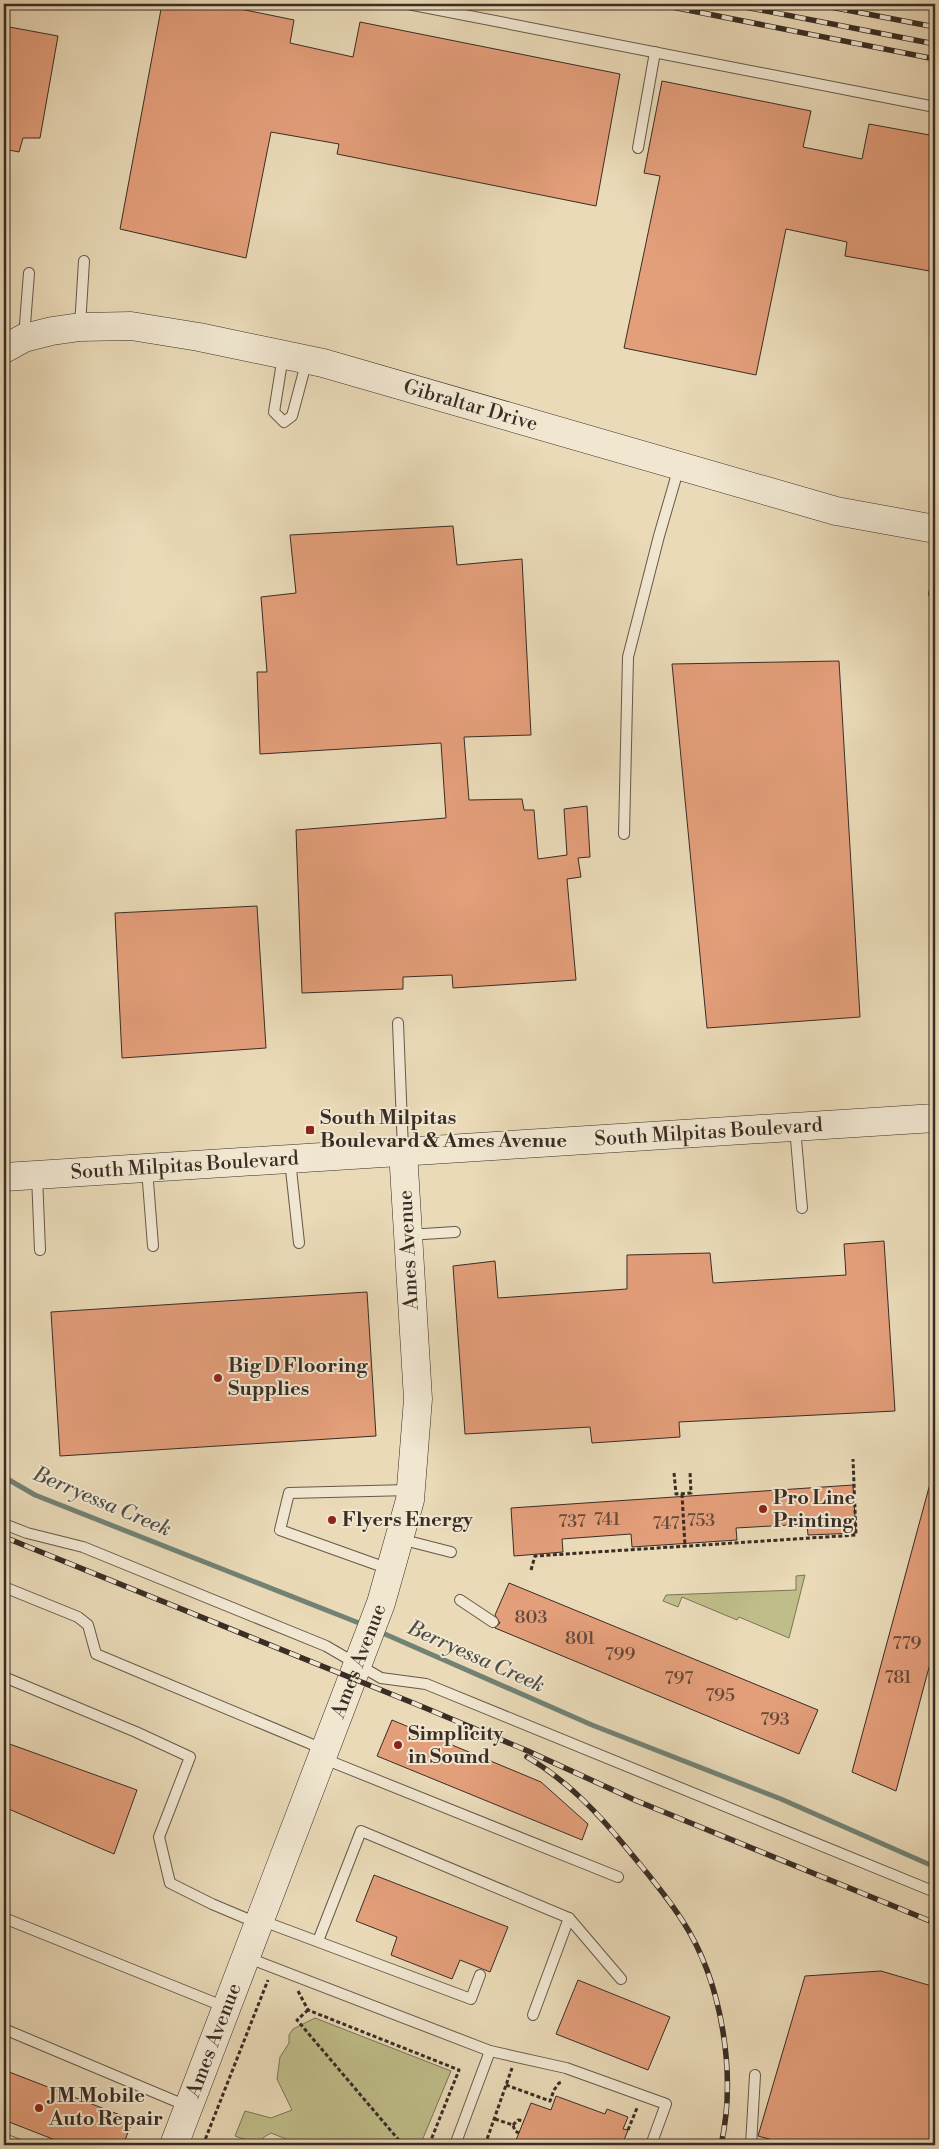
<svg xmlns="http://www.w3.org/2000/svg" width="939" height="2149" viewBox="0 0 939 2149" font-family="'Libre Bodoni',serif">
	<rect width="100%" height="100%" fill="#eadab8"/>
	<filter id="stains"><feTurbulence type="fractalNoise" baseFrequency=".004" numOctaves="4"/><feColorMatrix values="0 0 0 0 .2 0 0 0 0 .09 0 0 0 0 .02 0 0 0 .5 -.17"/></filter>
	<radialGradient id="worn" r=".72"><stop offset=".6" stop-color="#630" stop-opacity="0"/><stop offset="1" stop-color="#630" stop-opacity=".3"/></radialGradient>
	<g fill="#bfbd89" stroke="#7c7557">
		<path d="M 805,1575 L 789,1638 L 739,1617 L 737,1620 L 682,1597 L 678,1607 L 663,1601 L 666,1595 L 796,1590 L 796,1576 Z"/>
		<path d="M 315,2018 L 451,2071 L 421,2143 L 411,2139 L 406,2145 L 301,2145 L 271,2133 L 264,2137 L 259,2144 L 235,2136 L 245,2111 L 271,2118 L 292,2110 L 277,2079 L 280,2057 L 289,2043 L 289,2035 L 293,2029 Z"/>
	</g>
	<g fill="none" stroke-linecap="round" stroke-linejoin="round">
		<g stroke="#728275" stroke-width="5">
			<path d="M 4,1477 L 35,1495 L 364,1625"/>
			<path d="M 378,1631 L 592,1725 L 781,1799 L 935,1867"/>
		</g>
	</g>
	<g fill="#e39e7a" stroke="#392d25">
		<path d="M 162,4 L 216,4 L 294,20 L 290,43 L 353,57 L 360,22 L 620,74 L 596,206 L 337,154 L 339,144 L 271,132 L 246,258 L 120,229 Z"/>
		<path d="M 4,26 L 58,36 L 40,138 L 23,138 L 19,152 L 4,149 Z"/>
		<path d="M 662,81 L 811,111 L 803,147 L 862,159 L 869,124 L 935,136 L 935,272 L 845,256 L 847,242 L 786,229 L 756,375 L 624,348 L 660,176 L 644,173 Z"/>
		<path d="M 453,526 L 457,565 L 522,559 L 531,735 L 464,737 L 469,800 L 522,799 L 524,810 L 534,810 L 538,859 L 567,855 L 564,809 L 587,806 L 590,857 L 578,858 L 581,877 L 567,879 L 576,980 L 453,988 L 452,975 L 403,977 L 403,989 L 302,993 L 296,830 L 446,818 L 441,743 L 260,754 L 257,672 L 267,672 L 261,597 L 296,593 L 290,535 Z"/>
		<path d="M 839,661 L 860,1017 L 707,1028 L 672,664 Z"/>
		<path d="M 257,906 L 266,1048 L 122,1058 L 115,913 Z"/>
		<path d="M 884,1241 L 895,1411 L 679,1422 L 680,1437 L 592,1443 L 590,1427 L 465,1434 L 453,1266 L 495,1261 L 498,1298 L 627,1289 L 627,1255 L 710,1253 L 713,1283 L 846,1275 L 844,1244 Z"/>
		<path d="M 367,1292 L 376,1436 L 60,1456 L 51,1312 Z"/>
		<path d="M 931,1480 L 935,1481 L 935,1645 L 896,1791 L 852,1772 Z"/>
		<path d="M 853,1485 L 856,1533 L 808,1535 L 807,1524 L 736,1528 L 737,1540 L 632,1547 L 631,1534 L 562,1539 L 563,1552 L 514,1556 L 511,1508 Z"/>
		<path d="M 509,1583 L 818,1710 L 799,1754 L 495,1628 L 500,1623 L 495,1615 Z"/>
		<path d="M 392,1720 L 541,1782 L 588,1824 L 582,1840 L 377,1756 Z"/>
		<path d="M 4,1742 L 137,1790 L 114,1854 L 4,1807 Z"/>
		<path d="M 374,1875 L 508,1927 L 490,1972 L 460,1960 L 452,1979 L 391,1955 L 397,1937 L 356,1921 Z"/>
		<path d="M 881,1971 L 935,1987 L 935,2145 L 791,2145 L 758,2136 L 805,1976 Z"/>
		<path d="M 578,1980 L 670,2017 L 648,2070 L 556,2034 Z"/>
		<path d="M 4,2070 L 133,2120 L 123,2145 L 68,2145 L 4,2120 Z"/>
		<path d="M 556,2096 L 605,2114 L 607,2109 L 628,2117 L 623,2129 L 628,2130 L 622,2145 L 514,2145 L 531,2103 L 551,2110 Z"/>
	</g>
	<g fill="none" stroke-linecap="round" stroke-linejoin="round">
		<g stroke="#65584a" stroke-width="12">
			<g id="lane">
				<path d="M 408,4 L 935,107"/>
				<path d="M 638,148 L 655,52"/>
				<path d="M 80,326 L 84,261"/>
				<path d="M 24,337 L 29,273"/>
				<path d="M 283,356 L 274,412 L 284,422 L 292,416 L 307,360"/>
				<path d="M 934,594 L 935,590"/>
				<path d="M 624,834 L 628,657 L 659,536 L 679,467"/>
				<path d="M 398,1023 L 403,1150"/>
				<path d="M 795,1128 L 802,1208"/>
				<path d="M 290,1160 L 299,1243"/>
				<path d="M 147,1169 L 153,1246"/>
				<path d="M 37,1176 L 40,1250"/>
				<path d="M 408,1235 L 455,1232"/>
				<path d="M 4,1524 L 27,1533 L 83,1547 L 326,1646 L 381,1678 L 426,1684 L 935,1892"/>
				<path d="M 400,1539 L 451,1552"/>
				<path d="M 389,1569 L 280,1530 L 289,1493 L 410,1490"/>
				<path d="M 4,1587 L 78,1617 L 88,1625 L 96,1654 L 323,1749"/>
				<path d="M 460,1600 L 493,1622"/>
				<path d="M 4,1677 L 136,1732 L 190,1757 L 159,1837 L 170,1883 L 212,1904 L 257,1923"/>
				<path d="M 322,1758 L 618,1877"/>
				<path d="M 4,1918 L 225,2007"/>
				<path d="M 260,1920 L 471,1999 L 480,1975"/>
				<path d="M 318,1941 L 361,1831 L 569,1918 L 621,1979"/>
				<path d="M 246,1957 L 490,2051 L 455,2145"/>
				<path d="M 533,2015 L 569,1918"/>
				<path d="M 4,2029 L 187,2106"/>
				<path d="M 490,2051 L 566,2068 L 666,2104 L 651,2145"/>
				<path d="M 4,2139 L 20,2145"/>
				<path d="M 751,2145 L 755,2075"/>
			</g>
		</g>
		<g stroke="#392d25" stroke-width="29">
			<g id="secondary">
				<path id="s1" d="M 4,349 L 24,338 L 52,331 L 80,327 L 131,326 L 199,337 L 323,363 L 836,511 L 935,529"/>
				<path id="s2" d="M 4,1177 L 935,1118"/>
				<path id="s3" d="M 174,2145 L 381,1603 L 410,1500 L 418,1399 L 403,1151"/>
			</g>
		</g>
		<g stroke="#392d25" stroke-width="3" stroke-dasharray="4 2.5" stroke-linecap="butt">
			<path d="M 674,1473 L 676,1494 L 691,1493 L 690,1472"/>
			<path d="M 682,1494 L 685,1546"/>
			<path d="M 531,1570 L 535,1556 L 856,1535 L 853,1459"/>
			<path d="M 298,1991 L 308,2010 L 459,2070 L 429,2145"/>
			<path d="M 308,2010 L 297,2020 L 403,2145"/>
			<path d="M 506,2085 L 550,2101 L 554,2090 L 559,2083 L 563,2082"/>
			<path d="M 495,2119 L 513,2125 L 515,2131 L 519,2133"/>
			<path d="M 513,2125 L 518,2120 L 524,2121"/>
			<path d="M 628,2130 L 637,2108"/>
			<path d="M 203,2145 L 268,1980"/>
			<path d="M 485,2145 L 512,2068"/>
		</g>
		<use href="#lane" stroke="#f1e7d1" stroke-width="10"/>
		<use href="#secondary" stroke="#f1e7d1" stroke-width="28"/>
		<g stroke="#392d25" stroke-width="5.5">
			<g id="rail">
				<path d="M 657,4 L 935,59"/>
				<path d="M 730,4 L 935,44"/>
				<path d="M 815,4 L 935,27"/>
				<path d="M 4,1537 L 423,1707 L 528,1751 L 637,1801 L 935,1923"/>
				<path d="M 527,1757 C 568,1781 599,1814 629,1851 C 647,1873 666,1895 682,1920 C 722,1981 737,2074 721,2145"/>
			</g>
		</g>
		<use href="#rail" stroke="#f1e7d1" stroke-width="4" stroke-dasharray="11" stroke-linecap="butt"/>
	</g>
	<g fill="#8f2418" stroke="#f1e7d1" stroke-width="2">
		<rect x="305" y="1125" width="10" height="10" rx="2.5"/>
		<circle cx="218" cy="1378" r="5"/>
		<circle cx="763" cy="1509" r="5"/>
		<circle cx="332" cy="1520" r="5"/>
		<circle cx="398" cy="1745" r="5"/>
		<circle cx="39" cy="2108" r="5"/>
	</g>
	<g text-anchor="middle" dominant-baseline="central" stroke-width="4" stroke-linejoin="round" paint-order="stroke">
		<g font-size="18" fill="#64493a">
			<text x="607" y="1519">741</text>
			<text x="701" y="1520">753</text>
			<text x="572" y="1521">737</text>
			<text x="666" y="1523">747</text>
			<text x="531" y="1617">803</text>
			<text x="580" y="1638">801</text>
			<text x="907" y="1643">779</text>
			<text x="620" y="1654">799</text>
			<text x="898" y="1677">781</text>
			<text x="679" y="1678">797</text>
			<text x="720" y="1695">795</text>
			<text x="775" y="1719">793</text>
		</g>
		<g font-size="20" fill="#392d25" stroke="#f1e7d1">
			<text stroke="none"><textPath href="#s1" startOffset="480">Gibraltar Drive</textPath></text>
			<text stroke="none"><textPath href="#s2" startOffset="706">South Milpitas Boulevard</textPath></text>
			<text stroke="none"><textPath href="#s2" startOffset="181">South Milpitas Boulevard</textPath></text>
			<text transform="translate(409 1250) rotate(-93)">Ames Avenue</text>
			<text stroke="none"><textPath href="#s3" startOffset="518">Ames Avenue</textPath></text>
			<text stroke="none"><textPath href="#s3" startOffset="112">Ames Avenue</textPath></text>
		</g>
		<g font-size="20" font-weight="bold" fill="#392d25" stroke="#f1e7d1" text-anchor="start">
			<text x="320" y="1118">South Milpitas<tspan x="320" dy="23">Boulevard &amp; Ames Avenue</tspan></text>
			<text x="228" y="1366">Big D Flooring<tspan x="228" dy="23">Supplies</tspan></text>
			<text x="773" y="1498">Pro Line<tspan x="773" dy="23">Printing</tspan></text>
			<text x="342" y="1520">Flyers Energy</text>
			<text x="408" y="1734">Simplicity<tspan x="408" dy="23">in Sound</tspan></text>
			<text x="49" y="2096">JM Mobile<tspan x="49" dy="23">Auto Repair</tspan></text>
		</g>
		<g font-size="21" font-style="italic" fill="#515046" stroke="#f1e7d1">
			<text transform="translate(102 1502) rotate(23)">Berryessa Creek</text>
			<text transform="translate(476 1657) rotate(24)">Berryessa Creek</text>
		</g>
	</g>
	<rect width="939" height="2149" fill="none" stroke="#eadab8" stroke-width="20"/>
	<rect x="5" y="5" width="929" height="2139" fill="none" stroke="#392d25" stroke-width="2.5"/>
	<rect x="10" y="10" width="919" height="2129" fill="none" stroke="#392d25"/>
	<rect width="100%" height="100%" filter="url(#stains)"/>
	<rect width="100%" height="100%" fill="url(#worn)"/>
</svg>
